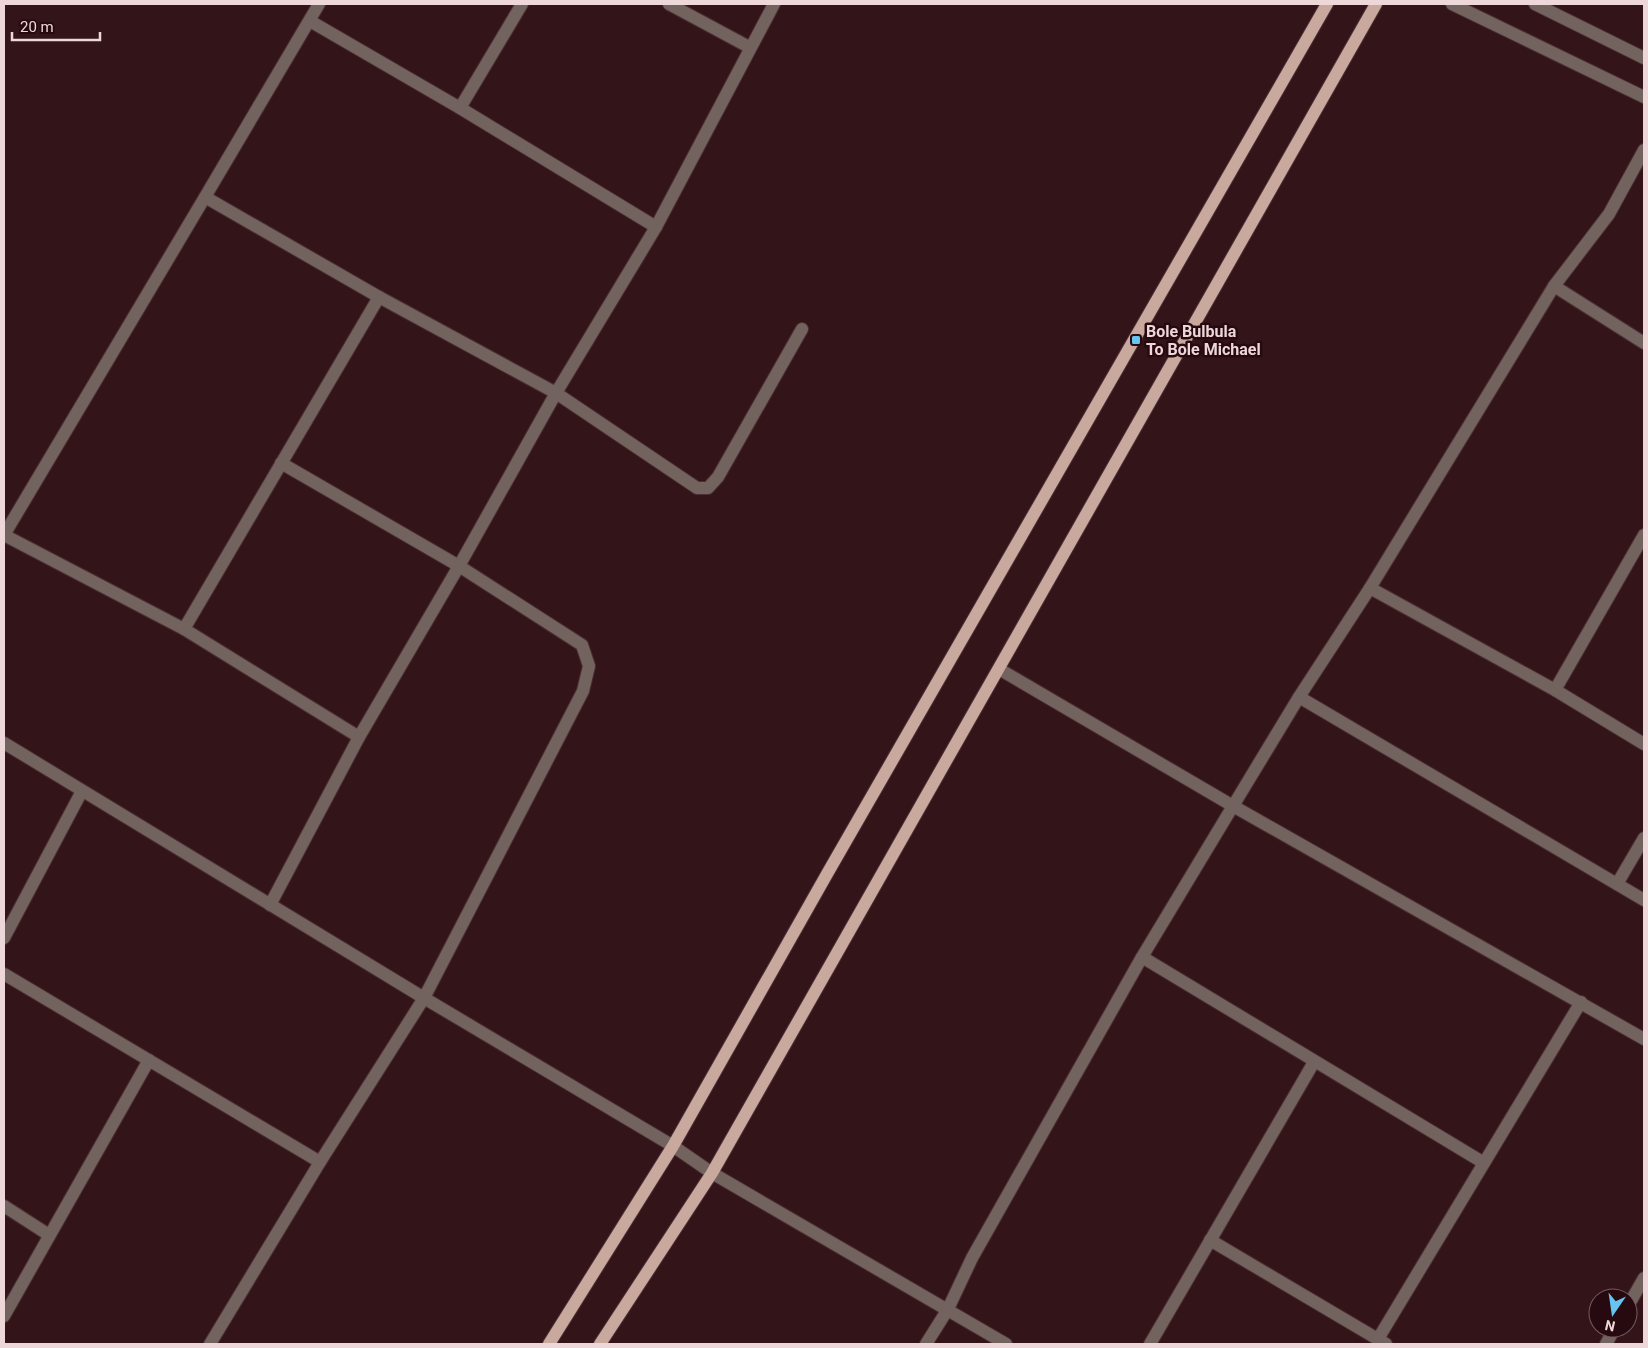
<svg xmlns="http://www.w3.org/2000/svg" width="1648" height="1348" viewBox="0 0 1648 1348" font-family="Roboto,sans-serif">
	<rect width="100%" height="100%" fill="#321419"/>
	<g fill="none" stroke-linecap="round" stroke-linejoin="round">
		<g stroke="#4c2f34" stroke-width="14">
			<g id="minor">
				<path d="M 669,4 L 749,47"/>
				<path d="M 1452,4 L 1644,97"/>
				<path d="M 1535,4 L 1644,58"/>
				<path d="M 310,21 L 460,108 L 522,4"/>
				<path d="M 460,108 L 656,227"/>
				<path d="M 205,197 L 319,4"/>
				<path d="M 1554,286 L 1644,343"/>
				<path d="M 4,535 L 205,197 L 379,297 L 556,393 L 656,227 L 774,4"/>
				<path d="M 4,535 L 184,629 L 379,297"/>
				<path d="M 1370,588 L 1555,690 L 1644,744"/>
				<path d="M 184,629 L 359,737"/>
				<path d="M 999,669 L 1233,806 L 1644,1039"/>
				<path d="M 1555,690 L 1644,535"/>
				<path d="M 1299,697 L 1644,900"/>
				<path d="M 4,743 L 424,998 L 673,1146 L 712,1173 L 1006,1344"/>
				<path d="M 1617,884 L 1644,838"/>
				<path d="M 270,905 L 359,737 L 459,566 L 556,393 L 697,488 L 708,488 L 718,477 L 802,329"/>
				<path d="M 4,938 L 82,791"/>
				<path d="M 1142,957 L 1484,1163"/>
				<path d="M 4,974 L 320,1162"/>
				<path d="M 4,1206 L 49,1235"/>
				<path d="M 1210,1240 L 1386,1344"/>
				<path d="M 1628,1306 L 1644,1278"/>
				<path d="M 4,1316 L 149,1060"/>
				<path d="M 1378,1339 L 1581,1002"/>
				<path d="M 210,1344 L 320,1162 L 424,998 L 583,691 L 589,666 L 582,645 L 459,566 L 281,463"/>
				<path d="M 926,1344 L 948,1309 L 972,1258 L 1142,957 L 1233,806 L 1299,697 L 1370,588 L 1554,286 L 1609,214 L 1644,150"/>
				<path d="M 1150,1344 L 1314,1062"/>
				<path d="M 1606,1344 L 1615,1328"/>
			</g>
		</g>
		<g stroke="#4c2f34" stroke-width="14">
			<g id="major">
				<path d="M 549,1344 L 673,1146 L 827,874 L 1327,4"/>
				<path d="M 600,1344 L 712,1173 L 1376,4"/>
			</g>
		</g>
		<use href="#minor" stroke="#73635e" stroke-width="12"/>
		<use href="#major" stroke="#c9a89e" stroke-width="12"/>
	</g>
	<rect fill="#67c4f0" stroke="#270a10" stroke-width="2" x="1131" y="335" width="10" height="10" rx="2.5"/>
	<g text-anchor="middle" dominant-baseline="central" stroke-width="5" stroke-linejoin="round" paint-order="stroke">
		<g font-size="16" font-weight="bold" fill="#edd7d9" stroke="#270a10" text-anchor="start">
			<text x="1146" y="331">Bole Bulbula<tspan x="1146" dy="18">To Bole Michael</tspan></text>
		</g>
	</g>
	<rect width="1648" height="1348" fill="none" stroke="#edd7d9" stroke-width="10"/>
	<g transform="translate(1613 1313) rotate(193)"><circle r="24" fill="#270a10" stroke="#765c60"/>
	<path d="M0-4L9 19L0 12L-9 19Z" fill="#67c4f0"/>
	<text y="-8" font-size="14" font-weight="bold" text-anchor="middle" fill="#edd7d9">N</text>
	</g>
	<path d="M12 32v8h88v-8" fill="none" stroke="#edd7d9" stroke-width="2.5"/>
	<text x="20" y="32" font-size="15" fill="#edd7d9" stroke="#270a10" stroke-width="4" paint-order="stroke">20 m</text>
</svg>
